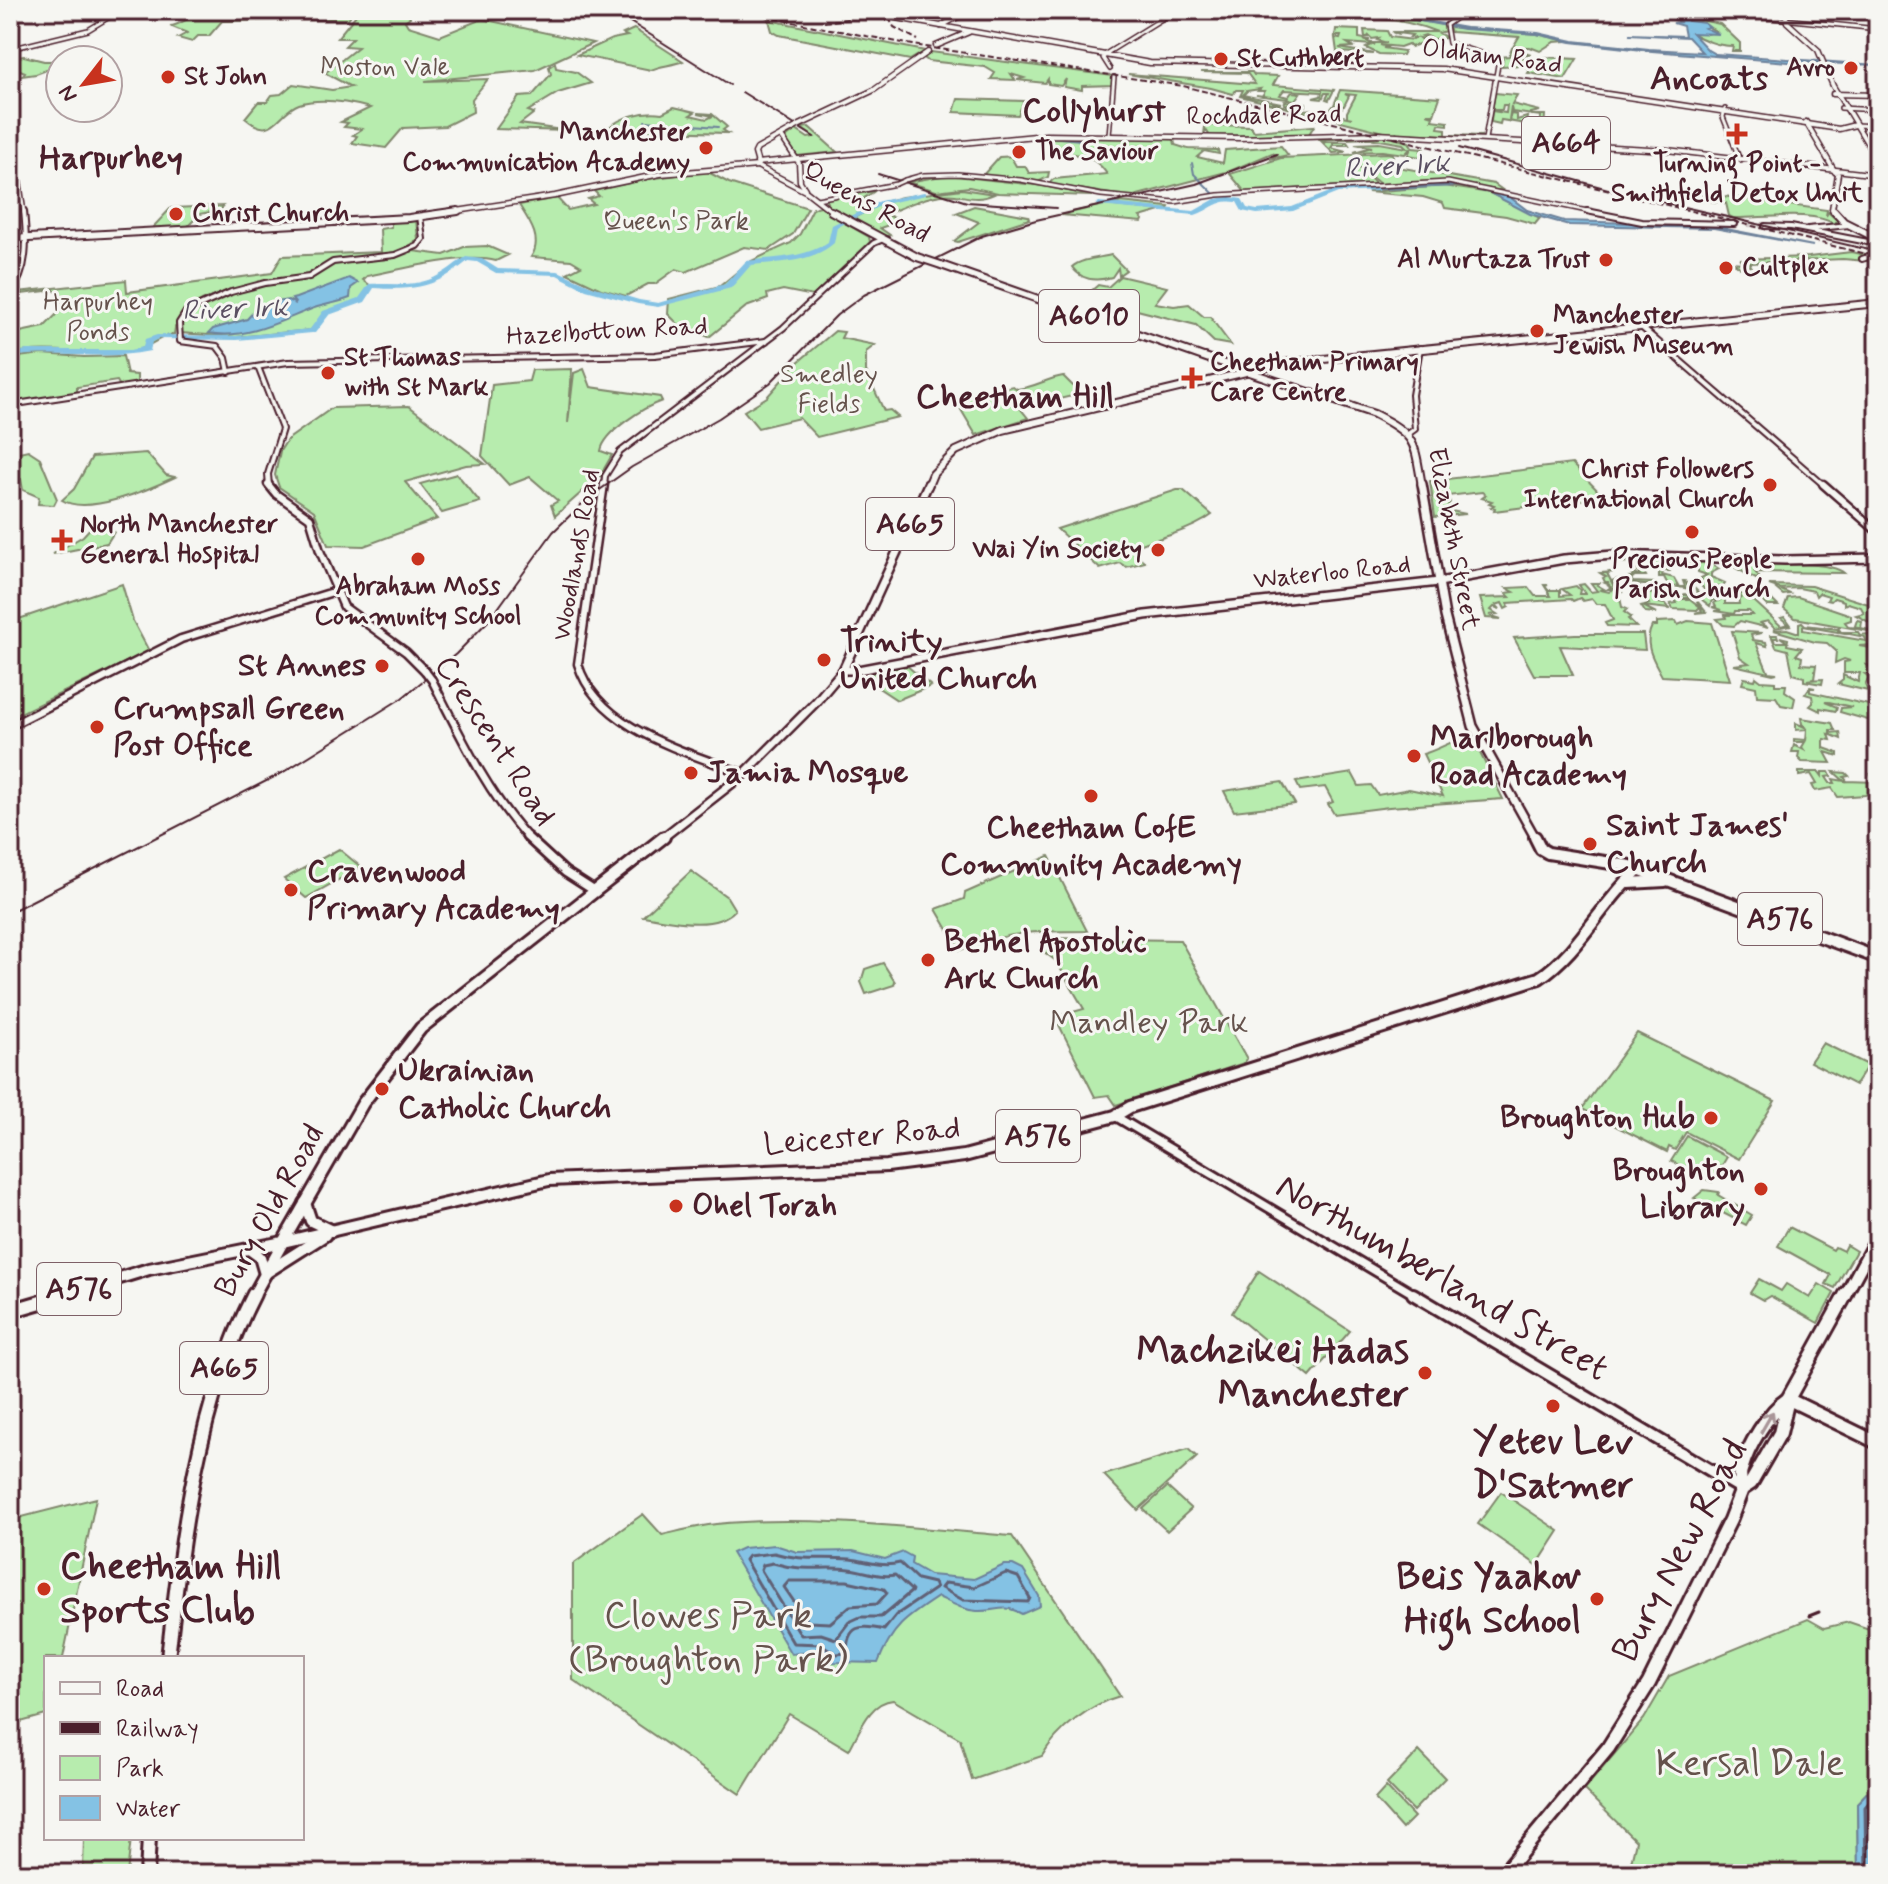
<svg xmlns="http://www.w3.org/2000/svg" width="1888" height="1884" viewBox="0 0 1888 1884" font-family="Mynerve,sans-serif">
	<rect width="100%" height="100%" fill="#f6f6f2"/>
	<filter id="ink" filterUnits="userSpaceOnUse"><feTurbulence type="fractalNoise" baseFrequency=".0125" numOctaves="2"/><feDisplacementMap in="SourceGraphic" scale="16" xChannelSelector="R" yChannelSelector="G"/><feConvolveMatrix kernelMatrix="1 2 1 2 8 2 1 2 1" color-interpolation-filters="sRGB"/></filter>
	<g filter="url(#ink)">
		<g fill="#b7ecae" stroke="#80866c" stroke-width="2">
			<path d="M 210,10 L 354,10 L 348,19 L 222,21 L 209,36 L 198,36 L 192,42 L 178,38 L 187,33 L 170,26 C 182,25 187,15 208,14 Z"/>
			<path d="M 360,10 L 405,10 L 410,17 L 405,21 L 408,26 L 440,36 L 482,19 L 593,43 L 535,70 L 425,81 L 488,79 L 472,99 L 473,112 L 445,126 L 403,128 L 386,148 L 352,143 L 357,136 L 353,135 L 362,129 L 344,127 L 348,123 L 341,122 L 370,108 C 348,102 322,97 299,104 C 278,111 274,143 245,118 L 258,102 L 267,102 L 272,95 L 281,94 L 293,84 L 332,90 L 351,87 L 325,73 L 358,47 L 345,46 L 353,38 L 337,38 Z"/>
			<path d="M 1262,10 L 1375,13 L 1444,25 L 1445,31 L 1439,33 L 1447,38 L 1433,39 L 1425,35 L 1422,36 L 1431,40 L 1420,38 L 1424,42 L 1411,47 L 1408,44 L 1400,47 L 1380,45 L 1388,47 L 1383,48 L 1404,51 L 1402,55 L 1379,54 L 1366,48 L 1372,45 L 1347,43 L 1353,47 L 1339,48 L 1374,54 L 1337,52 L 1335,38 L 1340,39 L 1341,36 L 1335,36 L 1336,29 L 1359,30 L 1359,38 L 1370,40 L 1364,40 L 1375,45 L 1372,43 L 1387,43 L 1377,40 L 1379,38 L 1372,39 L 1368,35 L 1370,37 L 1365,37 L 1364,30 L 1387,31 L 1390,37 L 1413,40 L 1416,38 L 1410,37 L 1412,35 L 1397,33 L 1399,35 L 1392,32 L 1437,32 C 1395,15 1358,18 1315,20 C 1296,20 1277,16 1259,14 Z"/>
			<path d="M 1691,18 L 1720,24 L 1740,43 L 1740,51 L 1732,51 L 1733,46 C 1717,46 1704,40 1691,33 L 1700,31 L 1708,34 L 1716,31 L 1699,22 L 1688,21 Z"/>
			<path d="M 769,20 L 925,51 L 910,60 L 779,35 L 772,31 Z"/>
			<path d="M 1449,27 L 1537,34 L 1567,41 L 1554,42 L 1540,51 L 1530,47 L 1513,47 L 1519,37 L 1451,32 Z"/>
			<path d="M 634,29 L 683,61 C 671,66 661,65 651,70 L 577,55 L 612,39 L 627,36 L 623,34 Z"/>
			<path d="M 1512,48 L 1531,54 L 1512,56 L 1539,60 L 1542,57 L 1577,59 L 1565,79 L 1528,73 L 1530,70 L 1522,65 L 1502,66 L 1503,58 L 1500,66 L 1499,57 L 1509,56 Z"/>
			<path d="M 931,52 L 1113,76 L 1114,85 L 1082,86 L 1082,90 L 1064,87 L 1066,79 L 1061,86 L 1048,84 L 1048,79 L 1045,83 L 1017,80 L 1024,78 L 1011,74 L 1015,80 L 991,79 L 995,73 L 985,67 L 928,61 L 924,58 Z"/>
			<path d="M 24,56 L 44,61 L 60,61 L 60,65 L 36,74 L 22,76 L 25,72 L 10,66 L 10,63 L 14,62 L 12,58 Z"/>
			<path d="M 555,63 L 556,68 L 576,72 L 591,83 L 558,93 L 528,111 L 534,113 L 520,124 L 569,131 L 496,129 L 519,97 L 532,96 L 551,74 L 549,67 Z"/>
			<path d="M 1201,72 L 1252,72 L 1254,75 L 1278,76 L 1273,85 L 1334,90 L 1329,100 L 1326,99 L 1329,93 L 1325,93 L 1322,99 L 1313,98 L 1321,96 L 1322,92 L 1284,90 L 1280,95 L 1288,97 L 1292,92 L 1300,93 L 1295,100 L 1256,95 L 1262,96 L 1265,91 L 1258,91 L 1260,89 L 1247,91 L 1243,95 L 1281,103 L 1272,103 L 1286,107 L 1291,103 L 1284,105 L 1285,101 L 1306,103 L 1306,106 L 1301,104 L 1298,110 L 1323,109 L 1320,116 L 1240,96 L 1243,90 L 1236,90 L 1233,94 L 1211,88 L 1128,74 L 1255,84 L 1247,73 Z"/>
			<path d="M 1340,90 L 1440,97 L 1434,114 L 1427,114 L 1433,116 L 1432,120 L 1448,122 L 1448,125 L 1439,124 L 1438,128 L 1446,129 L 1446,135 L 1482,136 L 1388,133 L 1325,117 L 1333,106 L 1343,108 L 1336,107 L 1333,114 L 1352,118 L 1347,117 L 1347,112 L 1356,95 L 1345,94 L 1349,96 L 1344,106 L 1334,105 Z"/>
			<path d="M 1495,93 L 1517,95 L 1512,104 L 1540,111 L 1531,113 L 1532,115 L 1545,115 L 1544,128 L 1531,127 L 1540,126 L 1541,116 L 1512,112 L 1511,106 L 1509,120 L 1511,114 L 1517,115 L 1517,120 L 1527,117 L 1526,124 L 1501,120 L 1500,124 L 1491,122 L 1492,111 L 1506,113 L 1507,105 L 1503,105 L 1502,110 L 1492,110 Z"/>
			<path d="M 958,99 L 1024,101 L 1018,115 L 954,112 Z"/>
			<path d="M 674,107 L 695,112 L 690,115 L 707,119 L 713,116 L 698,113 L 712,114 L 727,127 L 723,130 L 728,133 L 607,129 C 620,117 644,110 662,113 Z"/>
			<path d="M 1210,125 L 1251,126 L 1254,131 L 1314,126 L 1309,134 L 1210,136 L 1206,130 L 1204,135 L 1205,126 Z"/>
			<path d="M 809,127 L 837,152 L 797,156 L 787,143 L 787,137 L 796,130 L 808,138 L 814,137 L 801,128 Z"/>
			<path d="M 1066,136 L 1174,138 L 1175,145 L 1188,149 L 1218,150 L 1219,154 L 1204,151 L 1197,157 L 1223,163 L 1225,150 L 1281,146 L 1288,155 L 1270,159 L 1277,155 L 1272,153 L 1230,171 L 1130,197 L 1048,184 L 1054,179 L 1107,174 C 1091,150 1071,154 1045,153 L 1036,138 Z"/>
			<path d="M 1385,136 L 1409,142 L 1413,148 L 1423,149 L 1421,151 L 1424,153 L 1420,157 L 1408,155 L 1411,148 L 1405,154 L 1382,151 L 1354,152 L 1372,147 L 1355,144 L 1379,143 L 1407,148 L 1403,144 L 1369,138 L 1322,140 L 1324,142 L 1347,142 L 1349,145 L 1333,145 L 1331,148 L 1346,152 L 1333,153 L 1319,139 Z"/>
			<path d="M 1387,153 L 1393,154 L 1392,166 L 1494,184 L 1504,191 L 1438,181 L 1380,184 L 1352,161 L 1376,184 L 1245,192 L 1230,174 L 1281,158 Z"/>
			<path d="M 1016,156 L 1018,158 L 1012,159 L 1016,166 L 1025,166 L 1029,173 L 1049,172 L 1048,177 L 1038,182 L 983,175 L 999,157 Z"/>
			<path d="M 706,171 L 729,183 L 808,208 L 793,234 L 769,250 L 744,247 L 686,272 L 676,269 L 655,284 L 648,284 L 626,296 L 601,289 L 567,273 L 581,266 L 571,260 L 531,257 C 543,240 530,222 519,205 L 557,198 L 568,210 L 594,204 L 588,199 L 599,196 L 594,191 L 648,179 Z"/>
			<path d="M 947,175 L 1044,186 L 1092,196 L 998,193 L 969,187 L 936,191 L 908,182 Z"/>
			<path d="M 1444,186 L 1490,193 L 1540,218 L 1535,224 L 1506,216 L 1445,208 L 1443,203 L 1423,197 L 1368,192 Z"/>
			<path d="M 962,189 L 994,194 C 971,204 963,192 942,195 C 923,197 904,207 886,214 L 900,221 L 880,228 L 890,235 L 883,238 L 850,220 L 883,202 L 902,197 Z"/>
			<path d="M 875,191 L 864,198 L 870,208 L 843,222 L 869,237 L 870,242 L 813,296 L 783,290 L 767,294 L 768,299 L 746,307 L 709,337 L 679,325 L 668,314 L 669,299 L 720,286 L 749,262 L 791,243 L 800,234 L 813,208 L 828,204 L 825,199 Z"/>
			<path d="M 1701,193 L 1827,210 L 1826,216 L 1828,212 L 1840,223 L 1835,222 L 1835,225 C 1815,209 1759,219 1733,218 L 1729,216 L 1726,203 L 1702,200 Z"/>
			<path d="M 1121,202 L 1169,207 L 1168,209 L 1140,217 L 1143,220 L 1142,222 L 1061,215 L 1103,205 L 1157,210 L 1110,205 Z"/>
			<path d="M 223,206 L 221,210 L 200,214 L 188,226 L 152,228 L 171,208 Z"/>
			<path d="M 974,206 L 1028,216 L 1029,219 L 958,242 L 954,241 L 979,222 L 956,213 Z"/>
			<path d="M 416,220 L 418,239 C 390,268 338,245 314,274 C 281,279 175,291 174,334 C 159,336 149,348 135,351 C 93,357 51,345 10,354 L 10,334 L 44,327 L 63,308 L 61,296 L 54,290 L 13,295 L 18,292 L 126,280 L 127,292 L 272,273 L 282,256 L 381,252 L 380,229 L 391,227 L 391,221 Z"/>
			<path d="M 487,246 L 508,255 L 496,261 C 464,253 402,269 367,276 L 363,280 L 371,286 L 360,300 L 325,313 L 311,330 L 236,337 L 180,333 L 182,321 L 188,313 L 231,293 L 264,284 L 311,279 L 333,264 L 387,259 L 413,251 L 444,255 L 464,247 Z"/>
			<path d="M 1851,252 L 1874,257 L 1878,262 L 1843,259 L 1750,263 L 1751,266 L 1740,267 L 1732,262 L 1742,263 L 1740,259 L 1809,257 Z"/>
			<path d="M 1111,255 L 1126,270 L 1119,275 L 1118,268 L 1112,277 C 1095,282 1081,280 1072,267 C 1081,259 1099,258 1111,255 Z"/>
			<path d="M 1120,276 L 1167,287 L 1155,303 L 1174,306 L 1189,304 L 1204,317 L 1210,317 L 1231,345 L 1214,342 L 1196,325 L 1078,295 L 1094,294 L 1090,292 L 1098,285 L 1108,287 Z"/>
			<path d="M 835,331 L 844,332 L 841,338 L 875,345 L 866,352 L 866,371 L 884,411 L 890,410 L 898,417 L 817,437 L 799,418 L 758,428 L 744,411 L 767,397 L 797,363 Z"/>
			<path d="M 42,354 L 84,357 L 123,356 L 127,374 L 137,375 L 137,384 L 120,386 L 117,381 L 77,387 L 77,396 L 10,404 L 10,358 Z"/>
			<path d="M 572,369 L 568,423 L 574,373 L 584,369 L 591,387 L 660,397 L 662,401 C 644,407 604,432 601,451 L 612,455 L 600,476 L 555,516 L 551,505 L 558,501 L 530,477 L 509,485 L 482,456 L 492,385 L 529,381 L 532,370 Z"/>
			<path d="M 1063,376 L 1081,394 L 1020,408 L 1028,418 L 976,435 L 954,398 L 1013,386 L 1017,389 C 1034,388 1045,379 1063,376 Z"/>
			<path d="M 409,406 L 485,464 L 466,465 L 405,482 L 437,519 L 364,546 L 328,545 L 314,511 L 279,487 L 275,475 L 280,451 L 287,440 L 332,408 Z"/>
			<path d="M 28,450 L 40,458 L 57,499 L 54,505 L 38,504 L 39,497 L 23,490 L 21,479 L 10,480 L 10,454 Z"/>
			<path d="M 146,453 L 166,475 L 175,477 C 150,489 87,516 62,500 L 74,489 L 92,457 Z"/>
			<path d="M 1572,464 L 1604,497 L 1494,511 L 1495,508 L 1491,507 L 1494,505 L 1489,503 L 1492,501 L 1482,498 L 1486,495 L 1482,492 L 1447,496 L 1450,502 L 1446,510 L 1466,514 L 1435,517 L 1430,481 Z"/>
			<path d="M 457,474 L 480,502 L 442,513 L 420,484 Z"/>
			<path d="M 1177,490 L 1183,490 L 1212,515 C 1191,531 1152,541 1128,547 L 1145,562 L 1126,567 L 1120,563 L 1100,569 L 1057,529 Z"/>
			<path d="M 93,525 L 114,532 L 107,543 L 53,554 L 83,536 Z"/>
			<path d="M 1619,559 L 1708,562 L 1719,569 L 1711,573 L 1711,577 L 1725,583 L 1723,587 L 1714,587 L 1718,595 L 1737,595 L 1725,598 L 1725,604 L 1739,604 L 1738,596 L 1741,599 L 1739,595 L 1751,591 L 1749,600 L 1752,601 L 1752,596 L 1758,598 L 1756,594 L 1760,598 L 1769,597 L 1778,606 L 1768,606 L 1761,600 L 1754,601 L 1781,626 L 1788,624 L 1781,618 L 1785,617 L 1791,625 L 1775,628 L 1768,621 L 1760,623 L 1768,628 L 1740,621 L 1734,626 L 1723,625 L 1717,619 L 1726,618 L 1725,615 L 1752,615 L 1749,611 L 1735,611 L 1734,614 L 1715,611 L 1721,610 L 1712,607 L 1716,607 L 1714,603 L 1718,601 L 1712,600 L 1710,606 L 1697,596 L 1696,590 L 1700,594 L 1708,594 L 1699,583 L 1703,583 L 1701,578 L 1707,575 L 1698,572 L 1698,564 L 1661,563 L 1669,571 L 1661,571 L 1662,575 L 1674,578 L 1679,587 L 1685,587 L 1683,581 L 1685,581 L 1689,589 L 1668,585 L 1664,577 L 1659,577 L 1659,572 L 1650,563 L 1639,562 L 1646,576 L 1634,576 L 1631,580 L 1633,582 L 1655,583 L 1657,586 L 1632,584 L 1629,577 L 1633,577 L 1631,573 L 1640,575 L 1635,564 L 1621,562 Z"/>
			<path d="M 1725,562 C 1748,563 1830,560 1844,573 L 1755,572 L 1759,577 L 1756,579 Z"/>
			<path d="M 1614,572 L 1607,573 L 1611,581 L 1620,579 L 1622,584 L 1612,583 L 1616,591 L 1623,592 L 1619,593 L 1622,607 L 1627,609 L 1624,612 L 1631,617 L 1628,619 L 1636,627 L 1607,626 L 1605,623 L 1613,620 L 1605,604 L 1596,604 L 1592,599 L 1583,601 L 1580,598 L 1573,601 L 1571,599 L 1508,603 L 1509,607 L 1505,609 L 1502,603 L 1496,605 L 1500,609 L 1494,607 L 1491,610 L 1497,614 L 1489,615 L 1501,619 L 1486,618 L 1480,598 L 1510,597 L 1506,593 L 1514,592 L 1507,588 L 1528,587 L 1535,596 L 1551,596 L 1544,585 L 1548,585 L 1545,586 L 1548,590 L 1560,590 L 1560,596 L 1570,595 L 1562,589 L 1576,586 L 1580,590 L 1579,594 L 1585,594 L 1579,585 L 1584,584 L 1591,592 L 1597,591 L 1591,583 L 1599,583 L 1597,585 L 1604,589 L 1601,590 L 1609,592 L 1613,589 L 1608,589 L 1611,587 L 1607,585 L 1610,585 L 1605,583 L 1609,582 L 1605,582 L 1603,578 L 1606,577 L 1600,573 Z"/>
			<path d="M 122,584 L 133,621 L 149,651 L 10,718 L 10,622 Z"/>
			<path d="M 1769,585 L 1811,586 L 1878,607 L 1878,673 L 1873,666 L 1867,665 L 1872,669 L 1871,674 L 1865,674 L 1869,677 L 1865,685 L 1868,691 L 1838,684 L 1843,680 L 1843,675 L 1858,682 L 1860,673 L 1844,673 L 1844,662 L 1850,661 L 1844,659 L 1835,663 L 1836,651 L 1827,643 L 1815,642 L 1774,630 L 1787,629 L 1799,633 L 1799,623 L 1802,622 L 1805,625 L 1838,629 L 1838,632 L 1803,626 L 1803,630 L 1866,641 L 1865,637 L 1839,632 L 1839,629 L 1841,632 L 1858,632 L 1860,635 L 1869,634 L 1874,641 L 1872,645 L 1859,646 L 1876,649 L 1877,631 L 1868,631 L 1795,618 L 1784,609 L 1788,598 L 1798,597 L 1851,615 L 1851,620 L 1845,622 L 1849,627 L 1860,628 L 1855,626 L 1857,620 L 1862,621 L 1861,628 L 1870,630 L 1871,623 L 1856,615 L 1864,613 L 1861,607 L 1848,603 L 1844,605 L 1844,601 L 1834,598 L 1831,601 L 1827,600 L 1829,596 L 1819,593 L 1816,596 L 1814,591 L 1799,588 L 1779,589 L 1790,594 L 1783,595 L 1776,589 L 1778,588 Z"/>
			<path d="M 1649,590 L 1664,590 L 1680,597 L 1685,594 L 1689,597 L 1681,599 L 1690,599 L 1699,606 L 1697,601 L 1706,612 L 1695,613 L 1702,611 L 1700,607 L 1697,610 L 1673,609 L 1670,604 L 1677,603 L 1675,599 L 1657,599 L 1659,603 L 1665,604 L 1669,609 L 1643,606 L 1656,613 L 1645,612 L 1641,606 L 1649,604 L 1641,593 L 1656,594 Z"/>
			<path d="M 1676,621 L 1678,625 L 1688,621 L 1712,623 L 1730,680 L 1662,676 C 1653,659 1643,644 1652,626 L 1657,626 L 1657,622 Z"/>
			<path d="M 1732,631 L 1762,633 L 1751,635 L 1753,640 L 1766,642 L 1767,646 L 1756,643 L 1768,672 L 1777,673 L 1773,674 L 1734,665 L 1749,663 L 1740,657 Z"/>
			<path d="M 1575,634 L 1643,634 L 1645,650 L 1560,646 L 1573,675 L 1534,675 L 1514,638 Z"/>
			<path d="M 1771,635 L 1777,635 L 1778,638 L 1773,638 L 1775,642 L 1787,642 L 1780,637 L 1788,639 L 1787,645 L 1802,648 L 1796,655 L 1802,657 L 1801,664 L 1816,665 L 1814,679 L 1807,680 L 1823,679 L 1822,684 L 1804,681 L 1804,677 L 1793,674 L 1788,650 L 1776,647 Z"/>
			<path d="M 906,665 L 931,686 L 897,700 L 859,675 Z"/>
			<path d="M 1756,677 L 1761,681 L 1775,682 L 1775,685 L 1786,685 L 1785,691 L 1795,698 L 1793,707 L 1781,705 L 1776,697 L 1757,696 L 1756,687 L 1742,684 L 1744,678 L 1755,680 Z"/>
			<path d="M 1810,687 L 1815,688 L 1810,688 L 1810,692 L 1878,707 L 1878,723 L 1840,712 L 1841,708 L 1852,707 L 1829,702 L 1825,702 L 1837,707 L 1836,711 L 1820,708 L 1820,711 L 1810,706 L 1813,703 L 1812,696 L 1805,694 Z"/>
			<path d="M 1801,718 L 1832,723 L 1835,730 L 1830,730 L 1830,733 L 1840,732 L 1841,739 L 1829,734 L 1831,740 L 1824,739 L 1824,748 L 1838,753 L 1838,756 L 1825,752 L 1831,763 L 1802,762 L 1798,758 L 1799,752 L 1792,752 L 1794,745 L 1804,750 L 1802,747 L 1805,742 L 1794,742 L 1794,739 L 1806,740 L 1807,729 L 1796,730 L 1796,723 L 1807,728 L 1802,724 Z"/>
			<path d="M 1472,737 L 1503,799 L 1389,807 L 1334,814 L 1328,804 L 1333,802 L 1325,787 L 1300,790 L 1296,782 L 1352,773 L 1359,786 L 1371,785 L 1378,795 L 1409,789 L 1443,796 L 1423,754 C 1441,749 1452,739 1472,737 Z"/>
			<path d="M 1799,772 L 1819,772 L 1822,776 L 1822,772 L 1829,772 L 1831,776 L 1826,777 L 1830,783 L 1835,783 L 1833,779 L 1844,781 L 1834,772 L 1846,773 L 1849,776 L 1844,777 L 1847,781 L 1875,782 L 1870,773 L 1878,783 L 1878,789 L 1865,795 L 1838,797 L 1832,788 L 1815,791 L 1812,785 L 1817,784 L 1811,774 L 1799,776 Z"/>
			<path d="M 1282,782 L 1295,804 L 1234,811 L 1224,791 Z"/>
			<path d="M 339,849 L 361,867 L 306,898 L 284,879 Z"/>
			<path d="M 1049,856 L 1087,931 C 1033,931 1012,931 960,950 L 936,909 L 964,899 L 965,893 Z"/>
			<path d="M 691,871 L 727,897 L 735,910 C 714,932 669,920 643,916 Z"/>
			<path d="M 1042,938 L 1180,940 L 1247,1059 L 1244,1063 L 1116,1105 L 1109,1095 L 1095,1097 L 1055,1017 L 1084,1009 L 1056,961 L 1044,952 Z"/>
			<path d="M 883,963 L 895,982 L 894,985 L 866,994 L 861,982 L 865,969 Z"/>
			<path d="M 1637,1033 L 1775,1101 L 1739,1159 L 1686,1132 L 1675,1150 L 1669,1147 L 1667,1152 L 1582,1109 Z"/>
			<path d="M 1823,1043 L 1868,1065 L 1855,1085 L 1810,1062 Z"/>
			<path d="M 1687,1136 L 1727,1157 L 1712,1182 L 1671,1161 Z"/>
			<path d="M 1704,1190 L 1719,1192 L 1718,1195 L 1752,1215 L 1746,1225 L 1694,1198 Z"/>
			<path d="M 1789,1227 L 1833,1250 L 1835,1247 L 1843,1251 L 1846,1245 L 1856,1251 L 1835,1288 L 1826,1284 L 1831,1275 L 1778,1246 Z"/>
			<path d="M 1259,1271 L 1350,1331 L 1310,1377 L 1232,1313 Z"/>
			<path d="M 1759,1279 L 1781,1291 L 1786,1284 L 1810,1298 L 1819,1284 L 1834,1293 L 1818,1323 L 1770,1296 L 1763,1300 L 1750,1293 Z"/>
			<path d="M 1188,1449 L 1197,1457 L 1138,1510 L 1104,1475 Z"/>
			<path d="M 1167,1487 L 1191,1509 L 1167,1531 L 1143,1509 Z"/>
			<path d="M 1501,1492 L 1559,1531 L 1537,1565 L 1478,1524 Z"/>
			<path d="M 96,1498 L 63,1658 L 46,1658 L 46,1715 L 10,1725 L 10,1520 Z"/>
			<path d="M 643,1514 L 662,1535 C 680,1531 698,1526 716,1524 C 814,1515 915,1528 1012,1536 L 1120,1696 C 1090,1704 1057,1730 1042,1756 L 972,1780 L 960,1739 L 893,1700 C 869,1702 860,1731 849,1750 L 789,1714 L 740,1794 L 573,1680 L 573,1564 Z"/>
			<path d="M 1808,1619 L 1824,1628 L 1849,1622 L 1878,1632 L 1878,1781 L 1857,1803 L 1858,1874 L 1628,1874 L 1636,1841 L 1584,1790 L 1644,1719 L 1669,1676 Z"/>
			<path d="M 1419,1751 L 1445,1778 L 1413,1811 L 1387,1784 Z"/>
			<path d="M 1386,1787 L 1414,1817 L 1402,1829 L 1375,1799 Z"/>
			<path d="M 84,1838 L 131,1838 L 127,1874 L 73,1874 L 83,1869 Z"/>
		</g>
		<g fill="#84c2e4" stroke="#6d819a" stroke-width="2">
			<path d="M 1302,10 L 1375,12 L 1466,28 L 1538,33 L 1573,41 L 1649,49 L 1702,52 L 1688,37 L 1629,34 L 1685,36 L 1683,26 L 1673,23 L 1681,22 L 1672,19 L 1680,18 L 1680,10 L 1691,11 L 1688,21 L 1704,23 L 1709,27 L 1705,28 L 1719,34 L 1692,33 L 1708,50 L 1715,54 L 1878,65 L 1789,62 L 1652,51 L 1571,42 L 1537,34 L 1463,29 L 1377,13 L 1367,15 Z"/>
			<path d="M 1434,184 L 1487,189 L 1511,198 L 1527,210 L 1564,221 L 1706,225 L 1813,246 L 1714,228 L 1569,225 L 1530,214 L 1490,193 L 1459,186 L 1360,190 Z"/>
			<path d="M 349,278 L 358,283 L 351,288 L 350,298 C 337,303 321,305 309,310 C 281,321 246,340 209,333 L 213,329 L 247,319 L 258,307 L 271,303 L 288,300 L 296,304 L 292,299 L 296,298 Z"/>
			<path d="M 775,1545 L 797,1552 L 853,1551 L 885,1559 L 903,1552 L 912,1557 L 911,1564 L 930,1575 L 974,1579 L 1004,1565 L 1013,1565 L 1023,1570 L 1039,1596 L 1040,1606 L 1022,1614 C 1002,1603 998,1612 977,1611 C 963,1610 951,1603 938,1597 C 906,1618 892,1627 878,1663 L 833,1662 L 819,1651 L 791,1654 L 732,1553 L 743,1548 Z"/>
			<path d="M 1878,1781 L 1878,1874 L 1858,1874 L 1857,1803 Z"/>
		</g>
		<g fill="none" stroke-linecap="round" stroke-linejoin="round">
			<g stroke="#616075" stroke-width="3">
				<path d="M 774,1553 C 800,1561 823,1557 850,1559 C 869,1561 881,1568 900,1563 L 917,1579 L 934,1583 L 936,1588 L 896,1615 L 884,1630 C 860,1624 847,1625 847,1653 L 836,1654 L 821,1644 L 793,1643 L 745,1560 L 748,1556 Z"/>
				<path d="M 773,1563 C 803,1572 822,1566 850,1569 C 866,1571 879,1578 895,1575 L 912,1591 L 881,1617 L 860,1617 L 849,1622 L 836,1639 L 821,1634 L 801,1635 L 761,1570 L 763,1565 Z"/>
				<path d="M 1006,1573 L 1018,1577 L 1030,1598 L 1028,1602 L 963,1600 L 941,1588 L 945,1583 L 975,1587 Z"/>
				<path d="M 789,1581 L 847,1581 L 884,1589 L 887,1593 L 877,1604 L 850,1606 L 830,1623 L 808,1622 L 784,1587 Z"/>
				<path d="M 1866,1874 L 1865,1807 L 1878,1792"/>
			</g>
			<g stroke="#6d819a" stroke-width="2">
				<path d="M 645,121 L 718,127"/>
				<path d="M 1050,137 L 1080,140"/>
				<path d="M 1192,163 L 1194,174 L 1214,194"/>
				<path d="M 1304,203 L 1309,203"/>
			</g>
			<g fill="#84c2e4" fill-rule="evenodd">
				<path d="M 1376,188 L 1378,189 L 1378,191 L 1338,193 L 1293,211 L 1257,214 L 1242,211 L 1237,202 C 1217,199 1213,209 1195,215 L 1099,206 L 1096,204 L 1099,202 L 1194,211 L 1215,199 L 1230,197 L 1242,199 L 1247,208 L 1257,210 L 1292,207 L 1337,189 Z"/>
				<path d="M 924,192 L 926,193 L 926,195 L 884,204 L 837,227 L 834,243 C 811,263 780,262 751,265 L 731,288 L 658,307 L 638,304 L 586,290 L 557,275 L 496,273 L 477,262 L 468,261 C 437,287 413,291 374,288 L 365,302 L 329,315 L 315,333 L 312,333 L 237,340 L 158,339 L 152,342 L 150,351 C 103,361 57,350 10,357 L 10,353 L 27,350 L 130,350 L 143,347 L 145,339 L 157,335 L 237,336 L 310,329 L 323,311 L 359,298 L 369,284 C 394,283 417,288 439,275 C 449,270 457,262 466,257 L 482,259 L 498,269 L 558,271 L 592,286 L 639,300 L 658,303 L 725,284 L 746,261 C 775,257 803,259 828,242 L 832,225 L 880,201 Z"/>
			</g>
			<path stroke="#d4cbca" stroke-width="4" stroke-dasharray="4 2" stroke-linecap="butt" d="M 1747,225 L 1765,226"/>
			<g stroke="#4a1f2b" stroke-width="6">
				<g id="tertiary-far4">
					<path d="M 1467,10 L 1446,25 L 1449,43 L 1499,59 L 1485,139"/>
					<path d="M 1697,10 L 1878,29"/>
					<path d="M 10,49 L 88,30 L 111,16 L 109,10"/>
					<path d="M 1110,69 L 1103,58 L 1107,53 L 1165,17 L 1184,10"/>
					<path d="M 1841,108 L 1878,110"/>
					<path d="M 1725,109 L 1723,117 L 1740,160"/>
					<path d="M 1855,125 L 1878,126"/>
					<path d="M 1109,135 L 1114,77"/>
					<path d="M 10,142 L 15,149 L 24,213"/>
					<path d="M 905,180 L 923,175 L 958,174 L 1021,180 L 1101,195 L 1175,202 L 1218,195 L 1448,182 L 1597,213"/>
					<path d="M 817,199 L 896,184"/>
				</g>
			</g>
			<g stroke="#4a1f2b" stroke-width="8">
				<g id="tertiary-far3">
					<path d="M 1587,211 L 1642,222 L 1734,224"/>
					<path d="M 1765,226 L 1791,227 L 1878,244"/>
					<path d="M 1808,229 L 1849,225"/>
					<path d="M 1862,259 L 1878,254"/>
					<path d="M 10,294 C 29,270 27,240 24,211"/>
					<path d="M 1641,327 L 1825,486"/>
					<path d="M 258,367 L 282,429 L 268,474 L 269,486"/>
					<path d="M 229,372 L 226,358 L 217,346 L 180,341 L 179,323 L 186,312 L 231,292 L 265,283 L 309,277 L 333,262 L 395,255 L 417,246 L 423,239 L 420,216"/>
					<path d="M 10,405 L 288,362 L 655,355 L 766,341"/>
					<path d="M 1408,434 L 1415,429 L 1412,395 L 1420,348"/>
					<path d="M 604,486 L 605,476 L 620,452 L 783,328 L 874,243 L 881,240"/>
				</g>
			</g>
			<g stroke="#4a1f2b" stroke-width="11">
				<g id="tertiary-far2">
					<path d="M 268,484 L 276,494 L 310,518 L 320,551 L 344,607 L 406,652 L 425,671"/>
					<path d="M 604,484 L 578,664 C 598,730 686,751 744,774"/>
					<path d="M 1823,484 L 1878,532"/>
					<path d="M 432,680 C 460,735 487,793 529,839"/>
					<path d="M 10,726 L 181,639 L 336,591"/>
				</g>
			</g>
			<g stroke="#4a1f2b" stroke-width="13">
				<g id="tertiary-far1">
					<path d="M 527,837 L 565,872 L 596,892"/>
					<path d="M 1115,1116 L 1417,1296"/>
				</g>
			</g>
			<g stroke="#4a1f2b" stroke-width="16">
				<path id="tertiary" d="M 1413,1294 L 1742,1489"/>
			</g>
			<g stroke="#4a1f2b" stroke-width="12">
				<path id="secondary-far1" d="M 843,670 L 858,670 L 1145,615 L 1439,582 L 1564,559 L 1613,555 L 1785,560 L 1878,558"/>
			</g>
			<g stroke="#4a1f2b" stroke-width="17">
				<path id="secondary" d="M 1788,1399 L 1878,1443"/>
			</g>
			<g stroke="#4a1f2b" stroke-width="7">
				<g id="primary-far3">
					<path d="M 1833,94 L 1878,95"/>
					<path d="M 444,213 L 555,196 L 660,174 L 758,166"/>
				</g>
			</g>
			<g stroke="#4a1f2b" stroke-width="10">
				<path id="primary-far2" d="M 10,239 L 409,218 L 458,211"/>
			</g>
			<g stroke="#4a1f2b" stroke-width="16">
				<g id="primary-far1">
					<path d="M 1629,883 L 1665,881"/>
					<path d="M 249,1249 L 260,1257 L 265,1274"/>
					<path d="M 267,1272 L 325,1235"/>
					<path d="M 253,1296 L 283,1242 L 549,1180 L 887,1166 L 964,1156 L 1115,1116 L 1130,1107 L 1539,978 C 1580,951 1602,902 1639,869"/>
				</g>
			</g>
			<g stroke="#4a1f2b" stroke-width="18">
				<g id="primary">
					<path d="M 168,1658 C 182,1536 197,1405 254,1294"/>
					<path d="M 147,1874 L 149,1838"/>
				</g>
			</g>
			<g stroke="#4a1f2b" stroke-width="7">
				<g id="trunk-far4">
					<path d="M 851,10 L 1150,63 L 1443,69 L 1839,129 L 1855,125"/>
					<path d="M 1785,10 L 1787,22 L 1818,50 L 1833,86 L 1878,161"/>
					<path d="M 941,26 L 971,10"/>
					<path d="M 936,46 L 969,32"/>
					<path d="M 1806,122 L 1835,172"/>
					<path d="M 800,125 L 874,90 L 928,52"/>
					<path d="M 791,130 L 757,149 L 755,153 L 759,167 L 807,192 L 834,213"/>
					<path d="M 1397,135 L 1667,150 L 1878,175"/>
					<path d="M 781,136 L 799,163 L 800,181 L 805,189"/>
					<path d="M 757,163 L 1046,135 L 1239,138 L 1377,134"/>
					<path d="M 1835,213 L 1832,209 L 1838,174"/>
				</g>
			</g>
			<g stroke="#4a1f2b" stroke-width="10">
				<g id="trunk-far3">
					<path d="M 831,211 L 917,257"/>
					<path d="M 1834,211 L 1844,222 L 1878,239"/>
					<path d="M 941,265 L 1209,359"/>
					<path d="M 1205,357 L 1374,414 C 1417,436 1414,441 1422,486"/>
					<path d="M 928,486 L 933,474 L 956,451 L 1003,430 L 1284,363 L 1878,303"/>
				</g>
			</g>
			<g stroke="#4a1f2b" stroke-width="12">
				<g id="trunk-far2">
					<path d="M 1422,484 L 1445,616 L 1473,726 L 1536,839"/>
					<path d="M 661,839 L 744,774 L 816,702 L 843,670 L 928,484"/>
				</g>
			</g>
			<g stroke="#4a1f2b" stroke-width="16">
				<g id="trunk-far1">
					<path d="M 1535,837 L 1541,849 L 1548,853 L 1630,866 L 1878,958"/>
					<path d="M 305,1203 L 311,1221 L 332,1231"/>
					<path d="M 61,1296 L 149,1269 L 283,1242 L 363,1103 L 421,1028 L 664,837"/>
					<path d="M 1845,1296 L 1878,1235"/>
				</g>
			</g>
			<g stroke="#4a1f2b" stroke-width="18">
				<g id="trunk">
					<path d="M 10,1311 L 68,1294"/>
					<path d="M 1742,1489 C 1741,1483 1739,1475 1741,1470 C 1748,1446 1768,1412 1788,1399"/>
					<path d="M 1503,1874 L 1608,1748 L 1649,1683 L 1730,1520 L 1742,1489 L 1751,1483 L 1780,1433 L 1788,1399 L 1846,1294"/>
				</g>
			</g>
			<use href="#tertiary-far4" stroke="#f6f6f2" stroke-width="3"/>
			<use href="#tertiary-far3" stroke="#f6f6f2" stroke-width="4"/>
			<use href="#tertiary-far2" stroke="#f6f6f2" stroke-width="6"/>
			<use href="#tertiary-far1" stroke="#f6f6f2" stroke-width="7"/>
			<use href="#tertiary" stroke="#f6f6f2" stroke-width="10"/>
			<use href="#secondary-far1" stroke="#f6f6f2" stroke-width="7"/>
			<use href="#secondary" stroke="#f6f6f2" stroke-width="11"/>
			<use href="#primary-far3" stroke="#f6f6f2" stroke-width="4"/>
			<use href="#primary-far2" stroke="#f6f6f2" stroke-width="6"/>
			<use href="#primary-far1" stroke="#f6f6f2" stroke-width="10"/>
			<use href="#primary" stroke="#f6f6f2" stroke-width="12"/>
			<use href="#trunk-far4" stroke="#f6f6f2" stroke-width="4"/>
			<use href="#trunk-far3" stroke="#f6f6f2" stroke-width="6"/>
			<use href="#trunk-far2" stroke="#f6f6f2" stroke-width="7"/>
			<use href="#trunk-far1" stroke="#f6f6f2" stroke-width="10"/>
			<use href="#trunk" stroke="#f6f6f2" stroke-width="12"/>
			<g stroke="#4a1f2b" stroke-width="2">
				<path d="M 611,10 L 730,85"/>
				<path d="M 742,92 L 814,137"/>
				<path d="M 1459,148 L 1619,192 L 1878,252"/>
				<path d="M 878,174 L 967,202 L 1056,208"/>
				<path d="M 10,912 L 282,773 L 402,698 L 456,654 L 491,618 L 553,532 L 587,499 L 632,467 L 719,418 L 770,383 L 837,315 L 864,295 L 982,236 L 1036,220 L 1196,184 L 1277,154"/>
			</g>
			<path stroke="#4a1f2b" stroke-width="3" d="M 1809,1616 L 1819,1612"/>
			<g stroke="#4a1f2b" stroke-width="2" stroke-dasharray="6 3" stroke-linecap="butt">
				<path d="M 731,10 L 913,45 L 1183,86 L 1878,257"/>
				<path d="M 884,10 L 894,27 L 918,40"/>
				<path d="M 824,22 L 855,18 L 875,10"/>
			</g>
			<g stroke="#4a1f2b" stroke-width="6" stroke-linecap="butt">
				<path id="tertiary-bridge-far1" d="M 896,184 L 905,180"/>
			</g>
			<g stroke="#4a1f2b" stroke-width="11" stroke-linecap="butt">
				<path id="tertiary-bridge" d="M 425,671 L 432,680"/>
			</g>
			<g stroke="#4a1f2b" stroke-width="7" stroke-linecap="butt">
				<g id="trunk-bridge-far1">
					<path d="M 791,130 L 800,125"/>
					<path d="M 1377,134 L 1397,135"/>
				</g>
			</g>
			<g stroke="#4a1f2b" stroke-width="10" stroke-linecap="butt">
				<path id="trunk-bridge" d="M 917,257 L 941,265"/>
			</g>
			<use href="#tertiary-bridge-far1" stroke="#f6f6f2" stroke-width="3"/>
			<use href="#tertiary-bridge" stroke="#f6f6f2" stroke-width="6"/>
			<use href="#trunk-bridge-far1" stroke="#f6f6f2" stroke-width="4"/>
			<use href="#trunk-bridge" stroke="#f6f6f2" stroke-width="6"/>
		</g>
		<defs><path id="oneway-shaft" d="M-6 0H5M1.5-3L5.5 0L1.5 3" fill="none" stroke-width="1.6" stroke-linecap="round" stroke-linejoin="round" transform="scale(2)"/></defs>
		<use stroke="#a99598" href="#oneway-shaft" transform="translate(1767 1422) rotate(-60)"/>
	</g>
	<g fill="#c8321e" stroke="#f6f6f2" stroke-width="3">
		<circle cx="1221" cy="59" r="8"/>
		<circle cx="1851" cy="68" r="8"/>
		<circle cx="168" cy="77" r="8"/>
		<path d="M1733 122h8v8h8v8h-8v8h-8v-8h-8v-8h8z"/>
		<circle cx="706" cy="148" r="8"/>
		<circle cx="1019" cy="152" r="8"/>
		<circle cx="176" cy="214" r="8"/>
		<circle cx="1606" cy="260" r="8"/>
		<circle cx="1726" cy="268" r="8"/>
		<circle cx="1537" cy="331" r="8"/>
		<circle cx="328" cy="373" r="8"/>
		<path d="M1188 366h8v8h8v8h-8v8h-8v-8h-8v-8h8z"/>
		<circle cx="1770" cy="485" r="8"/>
		<circle cx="1692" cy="532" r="8"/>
		<path d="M58 528h8v8h8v8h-8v8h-8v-8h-8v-8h8z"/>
		<circle cx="1158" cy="550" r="8"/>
		<circle cx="418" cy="559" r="8"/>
		<circle cx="824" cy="660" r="8"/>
		<circle cx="382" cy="666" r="8"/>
		<circle cx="97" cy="727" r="8"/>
		<circle cx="1414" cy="756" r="8"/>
		<circle cx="691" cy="773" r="8"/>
		<circle cx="1091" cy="796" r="8"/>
		<circle cx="1590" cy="844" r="8"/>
		<circle cx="291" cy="890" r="8"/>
		<circle cx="928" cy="960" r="8"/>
		<circle cx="382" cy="1089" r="8"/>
		<circle cx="1711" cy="1118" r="8"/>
		<circle cx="1761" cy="1189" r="8"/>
		<circle cx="676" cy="1206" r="8"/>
		<circle cx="1425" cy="1373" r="8"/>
		<circle cx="1553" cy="1406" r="8"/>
		<circle cx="44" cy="1589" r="8"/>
		<circle cx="1597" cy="1599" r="8"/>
	</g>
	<g text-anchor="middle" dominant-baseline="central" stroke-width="6" stroke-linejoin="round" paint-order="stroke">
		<g font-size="26" fill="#4a1f2b" stroke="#f6f6f2">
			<text transform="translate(1492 57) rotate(7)">Oldham Road</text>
			<text transform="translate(1264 116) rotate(-1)">Rochdale Road</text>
			<text transform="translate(866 203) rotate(29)">Queens Road</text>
			<text transform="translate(607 332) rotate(-3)">Hazelbottom Road</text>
			<text transform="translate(1453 539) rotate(79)">Elizabeth Street</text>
			<text transform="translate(577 555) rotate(-80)">Woodlands Road</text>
			<text transform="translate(1332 573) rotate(-6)">Waterloo Road</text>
		</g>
		<g font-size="26" font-weight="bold" fill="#4a1f2b" stroke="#f6f6f2" text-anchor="start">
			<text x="1237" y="59">St Cuthbert</text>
			<text x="1835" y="68" text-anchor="end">Avro</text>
			<text x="184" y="77">St John</text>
			<text x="690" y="133" text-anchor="end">Manchester<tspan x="690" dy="30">Communication Academy</tspan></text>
			<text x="1035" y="152">The Saviour</text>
			<text x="1737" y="164" text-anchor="middle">Turning Point -<tspan x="1737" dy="30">Smithfield Detox Unit</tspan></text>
			<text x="192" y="214">Christ Church</text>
			<text x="1590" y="260" text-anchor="end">Al Murtaza Trust</text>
			<text x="1742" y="268">Cultplex</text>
			<text x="1553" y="316">Manchester<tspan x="1553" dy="30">Jewish Museum</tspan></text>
			<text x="344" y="358">St Thomas<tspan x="344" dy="30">with St Mark</tspan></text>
			<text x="1210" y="363">Cheetham Primary<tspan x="1210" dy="30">Care Centre</tspan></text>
			<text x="1754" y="470" text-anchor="end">Christ Followers<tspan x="1754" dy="30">International Church</tspan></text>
			<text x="80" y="525">North Manchester<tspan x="80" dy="30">General Hospital</tspan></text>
			<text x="1142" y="550" text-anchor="end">Wai Yin Society</text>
			<text x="1692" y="560" text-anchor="middle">Precious People<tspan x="1692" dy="30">Parish Church</tspan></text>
			<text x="418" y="587" text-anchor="middle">Abraham Moss<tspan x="418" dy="30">Community School</tspan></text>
		</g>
		<g font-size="26" fill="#65524c" stroke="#f6f6f2">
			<text x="385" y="68">Moston Vale</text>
			<text x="676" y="222">Queen's Park</text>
			<text x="98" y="303">Harpurhey<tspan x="98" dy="30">Ponds</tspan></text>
			<text x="829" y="375">Smedley<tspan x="829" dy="30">Fields</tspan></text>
		</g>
		<g font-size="28" font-style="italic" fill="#5b5062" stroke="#f6f6f2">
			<text transform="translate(1397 167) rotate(-3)">River Irk</text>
			<text transform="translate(235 310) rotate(-2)">River Irk</text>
		</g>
		<g fill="#f6f6f2" stroke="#7e6067" stroke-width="2">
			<rect x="1522" y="117" width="88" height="52" rx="6"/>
			<rect x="1039" y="290" width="100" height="52" rx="6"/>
			<rect x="866" y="498" width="88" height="52" rx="6"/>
			<rect x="1738" y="893" width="84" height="52" rx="6"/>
			<rect x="996" y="1110" width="84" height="52" rx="6"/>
			<rect x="37" y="1263" width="84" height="52" rx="6"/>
			<rect x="180" y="1342" width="88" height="52" rx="6"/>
		</g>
		<g font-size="30" font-weight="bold" fill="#4a1f2b">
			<text x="1566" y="143">A664</text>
			<text x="1089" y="316">A6010</text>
			<text x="910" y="524">A665</text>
			<text x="1780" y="919">A576</text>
			<text x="1038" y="1136">A576</text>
			<text x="79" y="1289">A576</text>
			<text x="224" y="1368">A665</text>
		</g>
		<g font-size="32" font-weight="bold" fill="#4a1f2b" stroke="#f6f6f2" text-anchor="start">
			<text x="840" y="642">Trinity<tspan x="840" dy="37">United Church</tspan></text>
			<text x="366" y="666" text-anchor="end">St Annes</text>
			<text x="113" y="709">Crumpsall Green<tspan x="113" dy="37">Post Office</tspan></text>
			<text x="1430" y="738">Marlborough<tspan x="1430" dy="37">Road Academy</tspan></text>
			<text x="707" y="773">Jamia Mosque</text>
			<text x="1606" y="826">Saint James'<tspan x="1606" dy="37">Church</tspan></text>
			<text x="1091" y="828" text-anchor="middle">Cheetham CofE<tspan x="1091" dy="37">Community Academy</tspan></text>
			<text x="307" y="872">Cravenwood<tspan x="307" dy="37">Primary Academy</tspan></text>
			<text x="944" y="942">Bethel Apostolic<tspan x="944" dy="37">Ark Church</tspan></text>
			<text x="398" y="1071">Ukrainian<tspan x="398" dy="37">Catholic Church</tspan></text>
			<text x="1695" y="1118" text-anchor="end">Broughton Hub</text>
			<text x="1745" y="1171" text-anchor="end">Broughton<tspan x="1745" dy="37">Library</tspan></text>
			<text x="692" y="1206">Ohel Torah</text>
		</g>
		<g font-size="32" fill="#4a1f2b" stroke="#f6f6f2">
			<text transform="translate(495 741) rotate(57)">Crescent Road</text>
			<text transform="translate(862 1137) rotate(-5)">Leicester Road</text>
			<text transform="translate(270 1211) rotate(-61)">Bury Old Road</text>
		</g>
		<g font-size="32" fill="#65524c" stroke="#f6f6f2">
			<text x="1149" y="1023">Mandley Park</text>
		</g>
		<g font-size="34" font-weight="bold" fill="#4a1f2b" stroke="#f6f6f2">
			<text x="1709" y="79">Ancoats</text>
			<text x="1094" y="111">Collyhurst</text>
			<text x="111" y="158">Harpurhey</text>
			<text x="1015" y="397">Cheetham Hill</text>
		</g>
		<g font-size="38" fill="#4a1f2b" stroke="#f6f6f2">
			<text transform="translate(1442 1278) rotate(30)">Northumberland Street</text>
			<text transform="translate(1681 1551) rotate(-62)">Bury New Road</text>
		</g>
		<g font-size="38" font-weight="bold" fill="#4a1f2b" stroke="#f6f6f2" text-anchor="end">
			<text x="1409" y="1351">Machzikei Hadas<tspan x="1409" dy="44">Manchester</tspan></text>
			<text x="1553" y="1442" text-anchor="middle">Yetev Lev<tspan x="1553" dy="44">D'Satmer</tspan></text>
			<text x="60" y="1567" text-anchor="start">Cheetham Hill<tspan x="60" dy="44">Sports Club</tspan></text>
			<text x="1581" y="1577">Beis Yaakov<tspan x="1581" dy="44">High School</tspan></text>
		</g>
		<g font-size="38" fill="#65524c" stroke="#f6f6f2">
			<text x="708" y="1616">Clowes Park<tspan x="708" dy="44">(Broughton Park)</tspan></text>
			<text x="1750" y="1764">Kersal Dale</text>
		</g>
	</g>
	<rect width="1888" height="1884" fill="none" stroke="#f6f6f2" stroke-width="40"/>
	<rect x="20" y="20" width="1848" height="1844" fill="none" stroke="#4a1f2b" stroke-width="3" filter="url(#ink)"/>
	<rect x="44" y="1656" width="260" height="184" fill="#f6f6f2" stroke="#b1a0a2" stroke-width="2"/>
	<rect x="60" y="1682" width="40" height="12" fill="#f6f6f2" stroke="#b1a0a2" stroke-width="2"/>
	<text x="116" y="1696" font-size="24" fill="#4a1f2b">Road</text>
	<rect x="60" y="1722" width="40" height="12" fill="#4a1f2b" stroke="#b1a0a2" stroke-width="2"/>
	<text x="116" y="1736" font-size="24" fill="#4a1f2b">Railway</text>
	<rect x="60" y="1756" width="40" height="24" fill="#b7ecae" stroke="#b1a0a2" stroke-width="2"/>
	<text x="116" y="1776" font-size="24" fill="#4a1f2b">Park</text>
	<rect x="60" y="1796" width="40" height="24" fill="#84c2e4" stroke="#b1a0a2" stroke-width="2"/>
	<text x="116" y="1816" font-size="24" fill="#4a1f2b">Water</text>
	<g transform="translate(84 84) rotate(239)"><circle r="38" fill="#f6f6f2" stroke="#b1a0a2" stroke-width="2"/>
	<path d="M0-6L14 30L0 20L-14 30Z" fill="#c8321e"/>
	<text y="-12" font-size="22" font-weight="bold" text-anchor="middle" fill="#4a1f2b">N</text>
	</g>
</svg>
